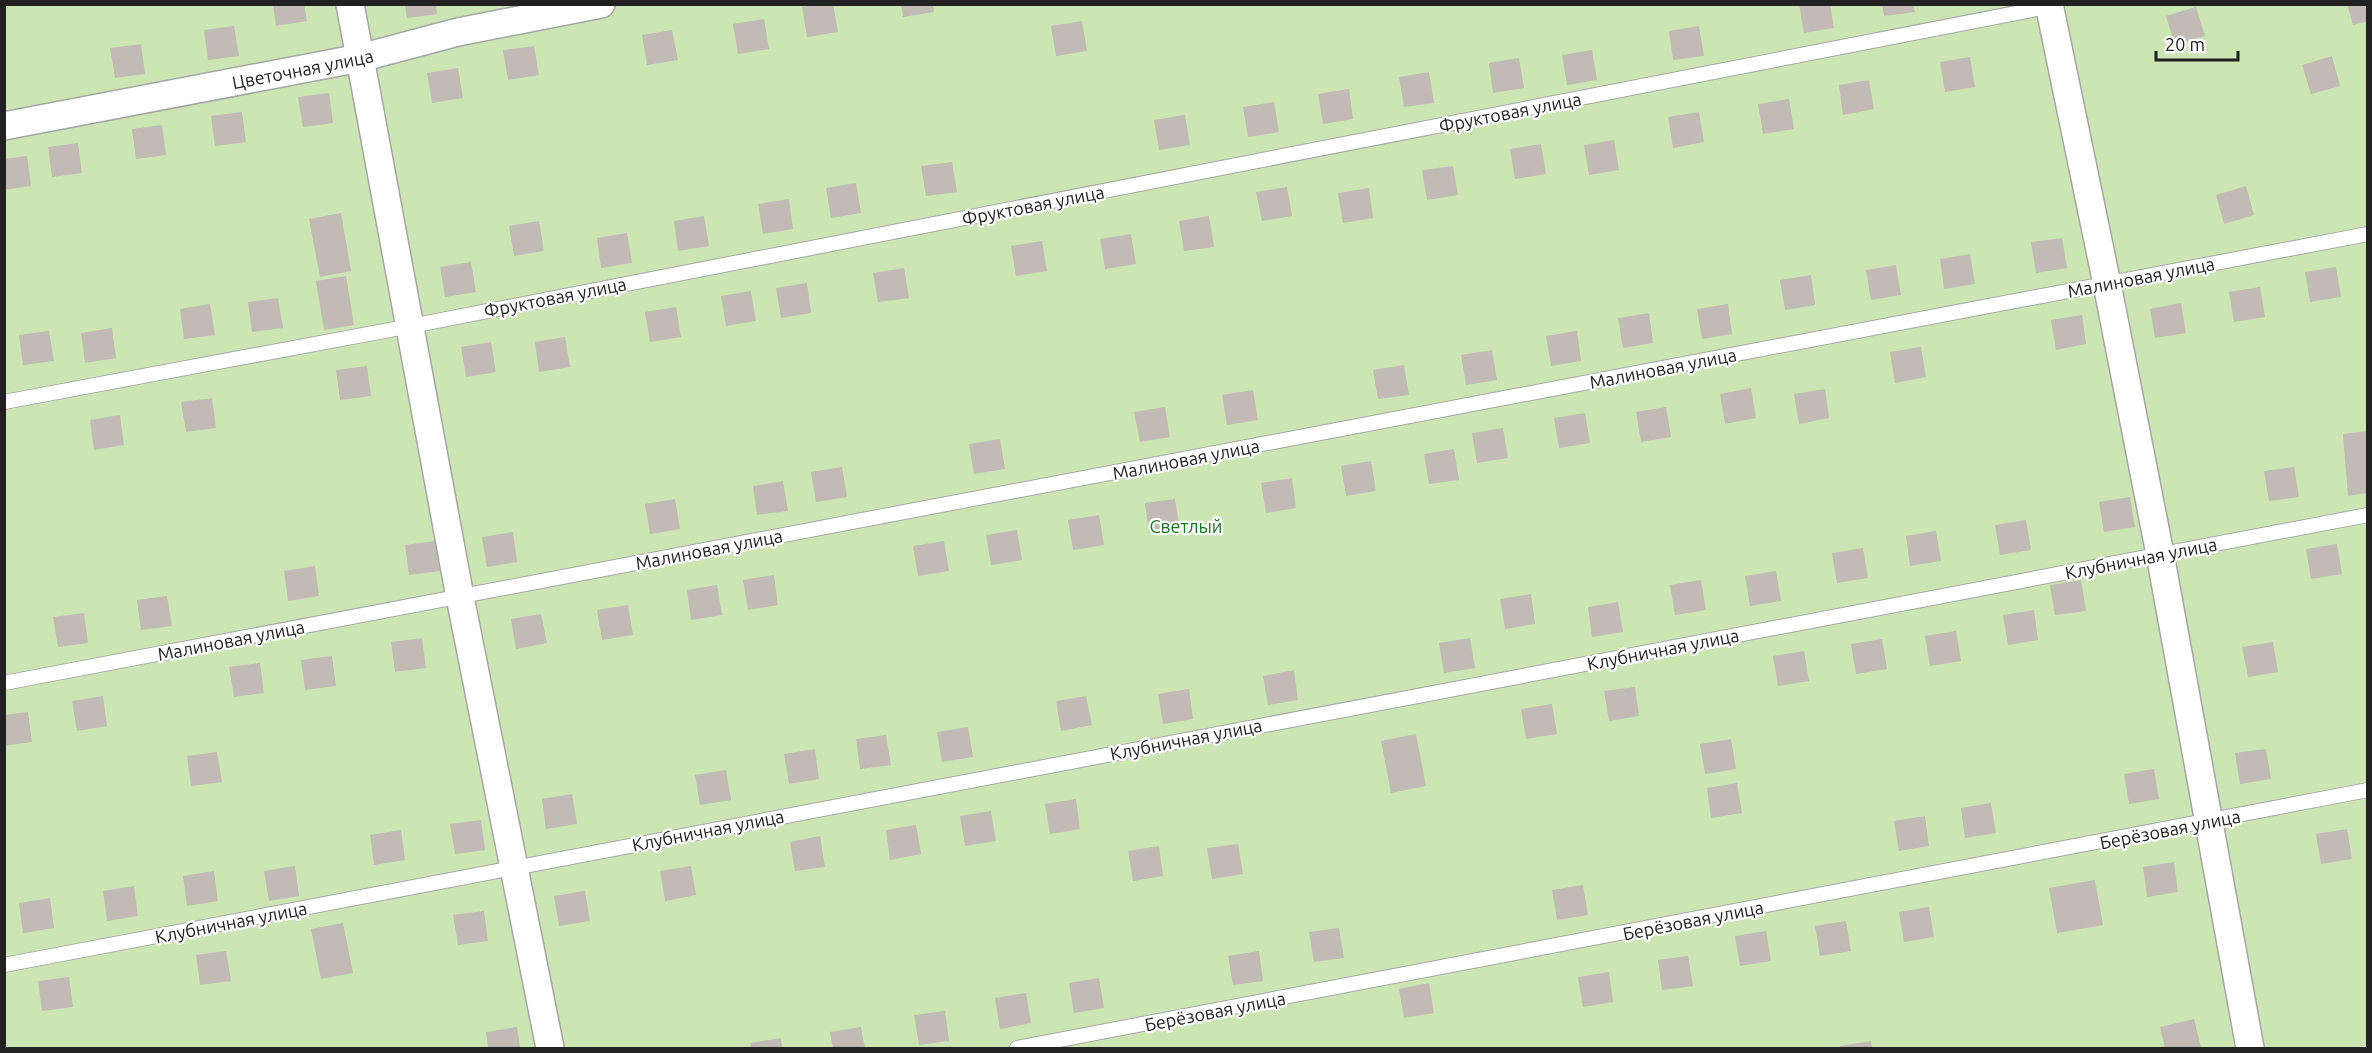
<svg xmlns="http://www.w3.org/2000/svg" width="2372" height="1053" viewBox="0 0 2372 1053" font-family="Ubuntu,sans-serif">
	<rect width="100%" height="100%" fill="#f1eee9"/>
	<rect fill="#cce6b3" x="5" y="5" width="2362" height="1043"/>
	<g fill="#c1bab5">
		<path d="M 273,4 L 304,4 L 307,21 L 276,26 Z"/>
		<path d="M 405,4 L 436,4 L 437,14 L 407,18 Z"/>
		<path d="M 819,4 L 833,4 L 838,32 L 807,37 L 802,7 Z"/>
		<path d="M 901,4 L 933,4 L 934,12 L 903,17 Z"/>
		<path d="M 1799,4 L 1830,4 L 1834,28 L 1804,33 Z"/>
		<path d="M 1882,4 L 1913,4 L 1915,12 L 1884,16 Z"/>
		<path d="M 2347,4 L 2368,4 L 2368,21 L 2353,25 Z"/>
		<path d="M 2196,7 L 2205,36 L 2175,45 L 2166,16 Z"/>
		<path d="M 764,19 L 769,49 L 738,54 L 733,24 Z"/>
		<path d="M 1082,21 L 1087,51 L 1056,56 L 1051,26 Z"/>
		<path d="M 234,26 L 239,56 L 208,60 L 204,30 Z"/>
		<path d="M 1699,26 L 1704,56 L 1673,60 L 1669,31 Z"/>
		<path d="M 672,30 L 678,60 L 647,65 L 642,35 Z"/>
		<path d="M 141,44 L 145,74 L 115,78 L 110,48 Z"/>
		<path d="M 534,46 L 539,75 L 508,80 L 503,50 Z"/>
		<path d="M 1592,50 L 1597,80 L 1567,85 L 1562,55 Z"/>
		<path d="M 2332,56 L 2340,86 L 2311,94 L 2302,65 Z"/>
		<path d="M 1970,57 L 1975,87 L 1945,92 L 1940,62 Z"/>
		<path d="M 1519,58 L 1524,88 L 1493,93 L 1489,63 Z"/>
		<path d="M 458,68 L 463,98 L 432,103 L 427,73 Z"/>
		<path d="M 1429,72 L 1434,103 L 1404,107 L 1399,77 Z"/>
		<path d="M 1869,80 L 1874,109 L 1843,115 L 1839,85 Z"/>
		<path d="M 1349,89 L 1353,119 L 1323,124 L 1318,94 Z"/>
		<path d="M 329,93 L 333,123 L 303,127 L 298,97 Z"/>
		<path d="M 1789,99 L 1794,129 L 1763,134 L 1758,104 Z"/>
		<path d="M 1274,102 L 1279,132 L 1248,137 L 1243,107 Z"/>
		<path d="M 242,112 L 246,142 L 215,146 L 211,116 Z"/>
		<path d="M 1699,112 L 1704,142 L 1673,148 L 1668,117 Z"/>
		<path d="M 1185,115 L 1190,145 L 1159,150 L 1154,120 Z"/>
		<path d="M 162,125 L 166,155 L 136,159 L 132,129 Z"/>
		<path d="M 1614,140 L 1619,170 L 1589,175 L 1584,145 Z"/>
		<path d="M 78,143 L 82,173 L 52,177 L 48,147 Z"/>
		<path d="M 1541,144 L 1546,174 L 1515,179 L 1510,149 Z"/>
		<path d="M 27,156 L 31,186 L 4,190 L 4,159 Z"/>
		<path d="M 952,162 L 957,192 L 926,196 L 921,166 Z"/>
		<path d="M 1453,166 L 1458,195 L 1427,200 L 1422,170 Z"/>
		<path d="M 856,183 L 861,213 L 831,218 L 826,188 Z"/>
		<path d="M 2246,186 L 2254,215 L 2224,224 L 2216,195 Z"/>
		<path d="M 1287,187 L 1292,216 L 1262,221 L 1256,192 Z"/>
		<path d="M 1369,188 L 1373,218 L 1343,223 L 1338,193 Z"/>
		<path d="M 789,199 L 793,229 L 763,234 L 758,204 Z"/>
		<path d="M 341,213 L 351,271 L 320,277 L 309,219 Z"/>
		<path d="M 704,216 L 709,246 L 678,251 L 674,221 Z"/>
		<path d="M 1209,216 L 1214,247 L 1184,251 L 1179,221 Z"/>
		<path d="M 539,221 L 544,251 L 514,256 L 509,226 Z"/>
		<path d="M 627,233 L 632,263 L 601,268 L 597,238 Z"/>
		<path d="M 1131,234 L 1136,264 L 1105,269 L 1100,239 Z"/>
		<path d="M 2062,238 L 2067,268 L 2036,273 L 2031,242 Z"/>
		<path d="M 1042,241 L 1047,271 L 1016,276 L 1011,246 Z"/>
		<path d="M 1970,254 L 1975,284 L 1944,289 L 1940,259 Z"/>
		<path d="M 471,262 L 476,292 L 445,297 L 440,267 Z"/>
		<path d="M 1896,265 L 1901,295 L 1871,300 L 1866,270 Z"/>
		<path d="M 2336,267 L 2341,297 L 2310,302 L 2305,272 Z"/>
		<path d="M 904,268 L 909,298 L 878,302 L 873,273 Z"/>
		<path d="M 1811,275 L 1815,305 L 1785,310 L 1780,280 Z"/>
		<path d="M 346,276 L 354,325 L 324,330 L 316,281 Z"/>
		<path d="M 807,283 L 811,313 L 781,318 L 776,288 Z"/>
		<path d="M 2260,287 L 2265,317 L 2234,322 L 2229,292 Z"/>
		<path d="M 751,291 L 756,321 L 726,326 L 721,296 Z"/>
		<path d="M 278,298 L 283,328 L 252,332 L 248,302 Z"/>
		<path d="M 2181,303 L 2186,333 L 2155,338 L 2150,309 Z"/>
		<path d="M 210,304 L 215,335 L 184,339 L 180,309 Z"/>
		<path d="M 1728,304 L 1732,334 L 1702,339 L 1697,309 Z"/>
		<path d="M 676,307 L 681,337 L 650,342 L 645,312 Z"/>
		<path d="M 1649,313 L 1653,343 L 1623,348 L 1618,318 Z"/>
		<path d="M 2082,315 L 2086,344 L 2056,350 L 2051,320 Z"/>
		<path d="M 112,328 L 116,358 L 85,363 L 81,333 Z"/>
		<path d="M 49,331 L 54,361 L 23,365 L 19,335 Z"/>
		<path d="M 1577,331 L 1581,361 L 1551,366 L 1546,336 Z"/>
		<path d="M 565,337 L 570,367 L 539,372 L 535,342 Z"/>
		<path d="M 491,342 L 496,372 L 466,377 L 461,347 Z"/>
		<path d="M 1921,347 L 1926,377 L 1895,383 L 1890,352 Z"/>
		<path d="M 1492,350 L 1497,380 L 1466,385 L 1461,355 Z"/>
		<path d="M 1404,365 L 1409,395 L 1378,399 L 1373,370 Z"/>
		<path d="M 367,366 L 371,396 L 340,400 L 336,370 Z"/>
		<path d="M 1751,388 L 1756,418 L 1725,424 L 1720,394 Z"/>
		<path d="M 1825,389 L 1829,418 L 1799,424 L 1794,394 Z"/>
		<path d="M 1253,390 L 1258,420 L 1227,425 L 1222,395 Z"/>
		<path d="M 212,398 L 216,428 L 186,432 L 181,402 Z"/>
		<path d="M 1165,407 L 1170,437 L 1140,442 L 1134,412 Z"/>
		<path d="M 1666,407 L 1671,437 L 1641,442 L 1636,412 Z"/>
		<path d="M 1585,413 L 1590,443 L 1559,448 L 1554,418 Z"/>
		<path d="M 120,415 L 124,445 L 94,450 L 90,420 Z"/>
		<path d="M 1503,428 L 1508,458 L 1477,463 L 1472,433 Z"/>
		<path d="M 2368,431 L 2368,493 L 2348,496 L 2343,434 Z"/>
		<path d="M 1000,439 L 1005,469 L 974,474 L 969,444 Z"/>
		<path d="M 1454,449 L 1459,480 L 1429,484 L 1424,454 Z"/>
		<path d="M 1371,461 L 1376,491 L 1346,496 L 1341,466 Z"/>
		<path d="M 842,467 L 847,497 L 816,502 L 811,472 Z"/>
		<path d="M 2294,467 L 2299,497 L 2269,501 L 2264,471 Z"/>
		<path d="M 1292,478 L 1296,508 L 1266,513 L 1261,483 Z"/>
		<path d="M 783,481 L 788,511 L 757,515 L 753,486 Z"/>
		<path d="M 2130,497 L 2135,527 L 2104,532 L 2099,502 Z"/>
		<path d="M 675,499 L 680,529 L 650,534 L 645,504 Z"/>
		<path d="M 1175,499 L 1180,529 L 1149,533 L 1145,503 Z"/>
		<path d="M 1099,515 L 1104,545 L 1073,550 L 1068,520 Z"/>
		<path d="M 2026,520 L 2031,550 L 2000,555 L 1995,525 Z"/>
		<path d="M 1017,530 L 1022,560 L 991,565 L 986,535 Z"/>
		<path d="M 1936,531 L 1941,561 L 1910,566 L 1906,536 Z"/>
		<path d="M 513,532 L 517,562 L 487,567 L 482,537 Z"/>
		<path d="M 435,541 L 440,571 L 409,575 L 405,545 Z"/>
		<path d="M 944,541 L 949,571 L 918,576 L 913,546 Z"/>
		<path d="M 2337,544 L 2342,574 L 2311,579 L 2306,549 Z"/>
		<path d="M 1863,548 L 1868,578 L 1837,583 L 1832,553 Z"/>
		<path d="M 315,566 L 319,596 L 288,601 L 284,571 Z"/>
		<path d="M 1776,571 L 1781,601 L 1750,606 L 1745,576 Z"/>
		<path d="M 774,575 L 778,605 L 748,610 L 743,580 Z"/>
		<path d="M 1701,580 L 1706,610 L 1675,615 L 1670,585 Z"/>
		<path d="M 2081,580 L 2086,611 L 2055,615 L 2050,585 Z"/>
		<path d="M 717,585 L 722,615 L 691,620 L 687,590 Z"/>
		<path d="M 1531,594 L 1535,624 L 1505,629 L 1500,599 Z"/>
		<path d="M 167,596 L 172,626 L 141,630 L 137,600 Z"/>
		<path d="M 1618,602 L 1623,632 L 1592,637 L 1588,607 Z"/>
		<path d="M 628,605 L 633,635 L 602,640 L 597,610 Z"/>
		<path d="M 2034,610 L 2038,640 L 2008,645 L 2003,615 Z"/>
		<path d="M 84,613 L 88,643 L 58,647 L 53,617 Z"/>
		<path d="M 541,614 L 547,643 L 516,649 L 511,619 Z"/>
		<path d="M 1956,631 L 1961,661 L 1930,666 L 1925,636 Z"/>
		<path d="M 422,638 L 426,668 L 395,672 L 391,642 Z"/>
		<path d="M 1470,638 L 1475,668 L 1444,673 L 1439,643 Z"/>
		<path d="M 1882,639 L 1887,669 L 1856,674 L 1851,644 Z"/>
		<path d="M 2273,642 L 2278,672 L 2248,677 L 2242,647 Z"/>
		<path d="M 1804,651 L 1809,681 L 1778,686 L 1773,656 Z"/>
		<path d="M 332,656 L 336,686 L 305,690 L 301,660 Z"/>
		<path d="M 260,663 L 264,693 L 234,697 L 229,667 Z"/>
		<path d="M 1294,670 L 1298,700 L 1268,705 L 1263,676 Z"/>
		<path d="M 1635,687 L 1639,716 L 1609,721 L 1604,691 Z"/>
		<path d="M 1189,689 L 1193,719 L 1163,724 L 1158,694 Z"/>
		<path d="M 103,696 L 107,726 L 77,731 L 72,701 Z"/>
		<path d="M 1086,696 L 1092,725 L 1061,731 L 1056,701 Z"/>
		<path d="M 1552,704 L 1557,734 L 1526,739 L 1521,709 Z"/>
		<path d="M 28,712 L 32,742 L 4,746 L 4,715 Z"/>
		<path d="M 968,727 L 973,757 L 942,762 L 937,732 Z"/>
		<path d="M 1416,734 L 1426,786 L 1391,793 L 1381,741 Z"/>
		<path d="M 886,735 L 891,765 L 860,769 L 856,739 Z"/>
		<path d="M 1731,739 L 1736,769 L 1705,774 L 1700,744 Z"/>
		<path d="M 815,749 L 819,779 L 789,784 L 784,754 Z"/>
		<path d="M 2266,749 L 2271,779 L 2240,784 L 2235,753 Z"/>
		<path d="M 217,752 L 222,782 L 191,786 L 187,756 Z"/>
		<path d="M 2154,769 L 2159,799 L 2129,804 L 2124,774 Z"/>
		<path d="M 726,770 L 731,800 L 700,805 L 695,775 Z"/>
		<path d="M 1737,783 L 1742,813 L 1711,818 L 1707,788 Z"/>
		<path d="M 572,794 L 577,824 L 546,829 L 542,799 Z"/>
		<path d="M 1076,799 L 1080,829 L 1050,834 L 1045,804 Z"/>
		<path d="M 1991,803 L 1996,833 L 1965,838 L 1961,808 Z"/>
		<path d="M 991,811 L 996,841 L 965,846 L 960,816 Z"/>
		<path d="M 1925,816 L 1929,846 L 1899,851 L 1894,821 Z"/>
		<path d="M 481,820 L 485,850 L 455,854 L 450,824 Z"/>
		<path d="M 916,825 L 921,854 L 890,860 L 886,830 Z"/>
		<path d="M 2347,829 L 2352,859 L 2321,864 L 2316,834 Z"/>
		<path d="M 401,830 L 405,860 L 374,865 L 370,835 Z"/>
		<path d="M 820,836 L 825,867 L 795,871 L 790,842 Z"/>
		<path d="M 1238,844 L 1243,874 L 1212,879 L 1207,848 Z"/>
		<path d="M 1159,846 L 1163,876 L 1133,881 L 1128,851 Z"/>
		<path d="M 2174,862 L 2178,892 L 2147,897 L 2143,867 Z"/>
		<path d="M 295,866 L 299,896 L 269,901 L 264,871 Z"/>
		<path d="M 691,866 L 696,895 L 665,901 L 660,871 Z"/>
		<path d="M 214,871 L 218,901 L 187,906 L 183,876 Z"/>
		<path d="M 2095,880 L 2103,925 L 2057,933 L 2049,888 Z"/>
		<path d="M 1583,885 L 1588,915 L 1557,920 L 1552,890 Z"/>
		<path d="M 134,886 L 138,916 L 107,921 L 103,891 Z"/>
		<path d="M 585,891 L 590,921 L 559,926 L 554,896 Z"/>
		<path d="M 50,898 L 54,928 L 23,933 L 19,903 Z"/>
		<path d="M 1929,907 L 1934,937 L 1904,942 L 1899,912 Z"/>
		<path d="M 484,911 L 488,941 L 458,945 L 453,915 Z"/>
		<path d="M 1846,921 L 1851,951 L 1820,956 L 1815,926 Z"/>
		<path d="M 343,923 L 353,973 L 321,979 L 311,929 Z"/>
		<path d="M 1339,928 L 1344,958 L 1314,962 L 1309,932 Z"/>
		<path d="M 1766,931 L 1771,961 L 1740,966 L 1735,936 Z"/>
		<path d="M 226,951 L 231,981 L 200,985 L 196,955 Z"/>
		<path d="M 1259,951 L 1263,981 L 1233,985 L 1228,956 Z"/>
		<path d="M 1688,956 L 1693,986 L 1662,990 L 1658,960 Z"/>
		<path d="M 1609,972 L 1613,1002 L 1583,1007 L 1578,977 Z"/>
		<path d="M 69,977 L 73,1007 L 42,1011 L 38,981 Z"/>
		<path d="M 1099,978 L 1104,1008 L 1074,1013 L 1069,983 Z"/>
		<path d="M 1429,983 L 1434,1013 L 1404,1018 L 1399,989 Z"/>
		<path d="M 1026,993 L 1031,1023 L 1000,1029 L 995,998 Z"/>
		<path d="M 945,1011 L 949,1041 L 919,1045 L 914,1015 Z"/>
		<path d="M 2194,1019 L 2201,1048 L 2165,1048 L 2160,1027 Z"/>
		<path d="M 517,1027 L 520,1048 L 488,1048 L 486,1032 Z"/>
		<path d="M 861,1027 L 865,1048 L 833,1048 L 830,1032 Z"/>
		<path d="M 781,1038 L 782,1048 L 751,1048 L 750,1043 Z"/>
		<path d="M 1871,1041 L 1872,1048 L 1840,1048 L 1840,1046 Z"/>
	</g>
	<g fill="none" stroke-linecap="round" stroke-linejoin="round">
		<g stroke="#a5a5a5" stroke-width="16">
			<g id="lane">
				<path d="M 4,402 L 411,326 L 2052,6"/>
				<path d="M 4,683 L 2368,234"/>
				<path d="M 4,965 L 2368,515"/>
				<path d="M 1017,1048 L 2368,790"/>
			</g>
		</g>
		<g stroke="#a5a5a5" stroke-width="30">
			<g id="street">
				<path d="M 350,4 L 460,597 L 550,1048"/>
				<path d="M 2049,4 L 2107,284 L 2160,554 L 2250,1048"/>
				<path id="s1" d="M 4,126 L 360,58 L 458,32 L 601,4"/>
			</g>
		</g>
		<use href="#lane" stroke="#fff" stroke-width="14"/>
		<use href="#street" stroke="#fff" stroke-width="27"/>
	</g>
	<g text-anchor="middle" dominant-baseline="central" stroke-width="4.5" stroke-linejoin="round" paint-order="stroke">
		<g font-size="18" fill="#212121" stroke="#fff">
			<text stroke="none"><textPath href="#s1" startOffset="304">Цветочная улица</textPath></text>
			<text transform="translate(1510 112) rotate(-11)">Фруктовая улица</text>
			<text transform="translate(1033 205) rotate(-11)">Фруктовая улица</text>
			<text transform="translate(2141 277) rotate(-11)">Малиновая улица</text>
			<text transform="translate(555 297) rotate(-11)">Фруктовая улица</text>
			<text transform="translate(1663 368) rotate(-11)">Малиновая улица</text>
			<text transform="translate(1186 459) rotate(-11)">Малиновая улица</text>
			<text transform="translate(709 549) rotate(-11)">Малиновая улица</text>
			<text transform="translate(2141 558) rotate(-11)">Клубничная улица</text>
			<text transform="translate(231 640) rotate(-11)">Малиновая улица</text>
			<text transform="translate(1663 649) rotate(-11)">Клубничная улица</text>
			<text transform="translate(1186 739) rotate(-11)">Клубничная улица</text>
			<text transform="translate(2170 829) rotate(-11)">Берёзовая улица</text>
			<text transform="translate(708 830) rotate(-11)">Клубничная улица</text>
			<text transform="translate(1693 920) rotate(-11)">Берёзовая улица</text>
			<text transform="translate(231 922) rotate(-11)">Клубничная улица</text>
			<text transform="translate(1215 1011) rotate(-11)">Берёзовая улица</text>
		</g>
		<g font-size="18" fill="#147a1d" stroke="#fff">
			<text x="1186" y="526">Светлый</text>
		</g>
	</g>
	<rect width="2372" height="1053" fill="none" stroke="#212121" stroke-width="12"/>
	<path d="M2156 51v9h82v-9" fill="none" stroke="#212121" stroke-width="3"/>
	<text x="2165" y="51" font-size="18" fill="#212121" stroke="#ffffff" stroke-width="4.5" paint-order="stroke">20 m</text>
</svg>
